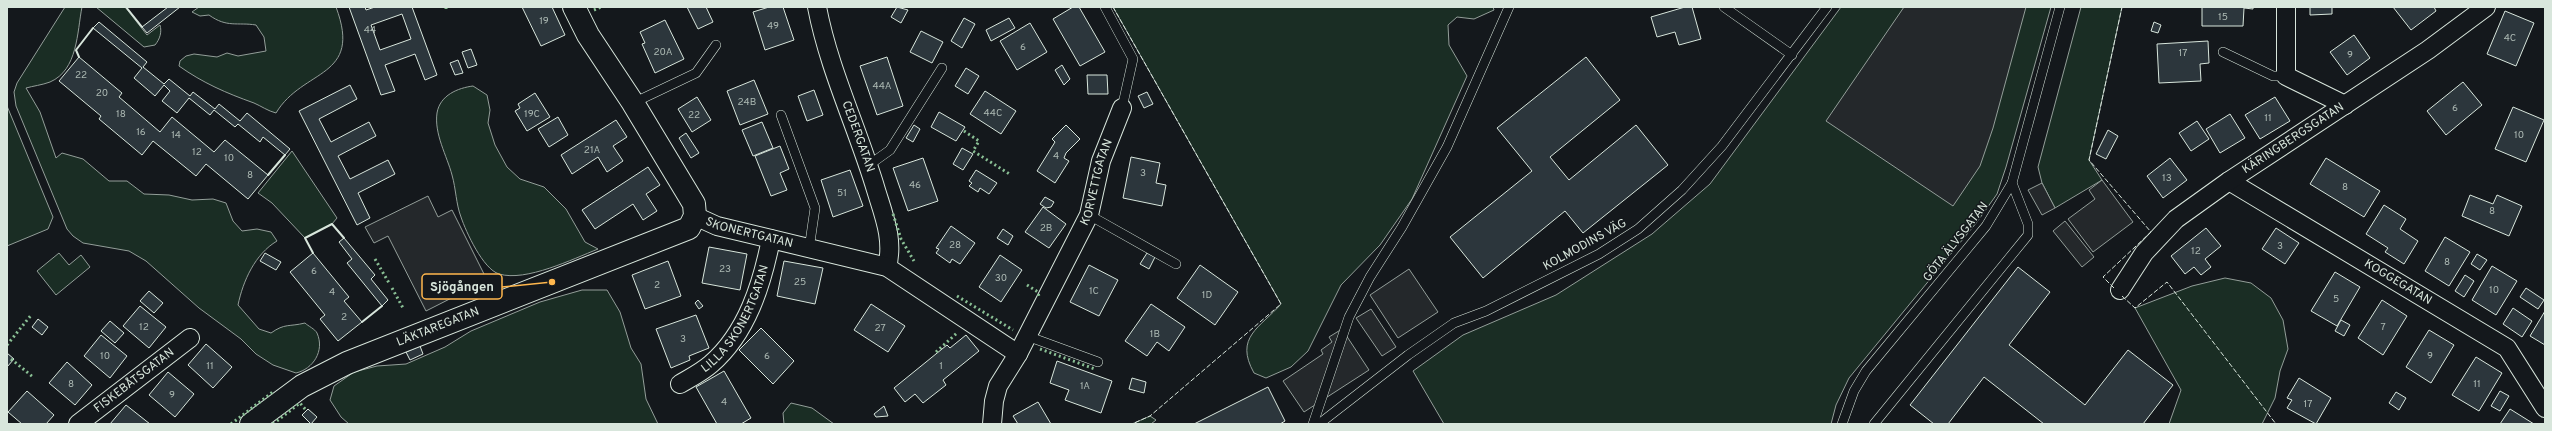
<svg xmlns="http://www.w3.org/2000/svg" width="2552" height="431" viewBox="0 0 2552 431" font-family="Overpass,sans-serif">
	<rect width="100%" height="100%" fill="#14181c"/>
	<g fill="#1a2d24" stroke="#939e99">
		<path d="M 65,7 L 82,7 C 77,32 78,70 50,82 C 42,85 33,86 26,88 L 40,112 L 56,158 L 62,153 L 83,159 L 109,181 L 127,181 L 144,194 L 169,195 L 192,200 L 213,199 L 226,203 L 233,221 L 242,231 L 257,229 L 271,232 L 277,241 C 255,254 243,281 238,305 L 259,329 L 271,333 C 285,323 289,327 305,323 C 308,326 315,329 317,333 C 325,351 313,369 296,373 L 273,365 L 256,354 L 241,339 L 199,308 L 146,261 L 129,251 L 83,243 L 73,236 L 67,229 L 16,106 L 14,92 L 17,83 Z"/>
		<path d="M 96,7 L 125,7 L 147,35 L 160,25 C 162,32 160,39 155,45 L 144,47 Z"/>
		<path d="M 199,7 L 336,7 C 363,79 303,68 276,113 C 268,111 261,106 254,103 C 226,93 203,83 179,66 L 180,61 L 186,56 L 194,54 L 217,57 L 227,53 L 238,56 L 266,51 L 264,37 L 256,25 C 237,22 227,28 209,15 L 200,16 L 192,12 Z"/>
		<path d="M 1113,7 L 1493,7 L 1494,10 L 1474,19 L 1457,17 L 1448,25 L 1449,45 L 1467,76 L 1412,199 L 1380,245 L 1341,285 L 1308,351 L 1291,367 L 1266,378 L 1254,373 C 1234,337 1260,328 1281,304 Z"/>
		<path d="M 1841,7 L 2051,7 L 2006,167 L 1997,194 L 1977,222 L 1849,378 L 1836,405 L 1831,424 L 1444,424 L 1413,371 L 1463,335 L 1556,295 L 1652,234 L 1710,184 Z"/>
		<path d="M 2081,7 L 2122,7 L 2089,160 L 2102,180 L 2055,208 L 2042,183 L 2038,167 Z"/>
		<path d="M 473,86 L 487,95 L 490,110 L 488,123 L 495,145 L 507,167 L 520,179 L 544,187 L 566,209 L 585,242 L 598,249 C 573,259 526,282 499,274 C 483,269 466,232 461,217 C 456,204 456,189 452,175 C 447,156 434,134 437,113 C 440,95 458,88 473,86 Z"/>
		<path d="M 7,106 L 53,217 L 48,229 L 7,246 Z"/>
		<path d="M 292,151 L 337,218 L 332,224 L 305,238 L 272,203 L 258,193 Z"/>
		<path d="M 59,253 L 69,265 L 81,255 L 90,267 L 56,295 L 37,271 Z"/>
		<path d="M 2225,278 L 2251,283 L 2271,298 L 2283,320 L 2288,349 L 2280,371 L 2275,398 L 2262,424 L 2169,424 L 2181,390 L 2135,308 L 2192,286 Z"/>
		<path d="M 582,290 L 607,290 L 620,312 L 631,348 L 641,364 L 646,399 L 658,424 L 349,424 L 341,417 L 330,400 L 334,386 L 354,372 L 377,366 L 406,364 L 445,347 L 471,331 L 540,302 Z"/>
		<path d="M 791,403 L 812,408 L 834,424 L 784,424 L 783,413 Z"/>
		<path d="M 1150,416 L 1156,420 L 1151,424 L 1132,424 Z"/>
	</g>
	<g fill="#24282b" stroke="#939e99">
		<path d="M 1904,7 L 2026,7 L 1993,128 L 1980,166 L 1953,206 L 1826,121 Z"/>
		<path d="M 2102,180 L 2133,222 L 2093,252 L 2068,219 L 2095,199 L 2089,190 Z"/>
		<path d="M 2042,183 L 2055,208 L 2042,215 L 2028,190 Z"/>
		<path d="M 428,196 L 438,217 L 452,210 L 487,280 L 426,311 L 388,236 L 374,243 L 365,227 Z"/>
		<path d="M 2065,221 L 2094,257 L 2082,267 L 2053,231 Z"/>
		<path d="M 1409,269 L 1438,312 L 1398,338 L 1370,295 Z"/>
		<path d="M 1371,309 L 1396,347 L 1382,356 L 1356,318 Z"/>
		<path d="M 1342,329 L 1369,370 L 1304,412 L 1283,381 L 1323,354 L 1321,350 L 1332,342 L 1329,337 Z"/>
	</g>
	<g fill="#2c363c" stroke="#d8e6dc" fill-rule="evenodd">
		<path d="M 168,7 L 180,7 L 147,33 L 142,27 Z"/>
		<path d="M 349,7 L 365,7 L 366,10 L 375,7 L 412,7 L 437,75 L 425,80 L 415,54 L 385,65 L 395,91 L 381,95 ZM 402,14 L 411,39 L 380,50 L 371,25 Z"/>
		<path d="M 522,7 L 552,7 L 565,35 L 541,46 Z"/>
		<path d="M 687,7 L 706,7 L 713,22 L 698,29 Z"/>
		<path d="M 769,7 L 783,7 L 794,40 L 765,50 L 753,12 Z"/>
		<path d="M 897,7 L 908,10 L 901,23 L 891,17 Z"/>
		<path d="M 1073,7 L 1079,7 L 1105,52 L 1080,66 L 1053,19 Z"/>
		<path d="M 1685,7 L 1692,7 L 1701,39 L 1679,45 L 1675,32 L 1657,37 L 1651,17 Z"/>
		<path d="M 2202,7 L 2253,7 L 2253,9 L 2244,8 L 2243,26 L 2202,26 Z"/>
		<path d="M 2310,7 L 2332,7 L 2332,14 L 2310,15 Z"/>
		<path d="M 2393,7 L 2434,7 L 2436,11 L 2411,30 Z"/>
		<path d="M 2505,11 L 2534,23 L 2516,66 L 2487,54 Z"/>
		<path d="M 964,18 L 975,24 L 962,48 L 951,41 Z"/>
		<path d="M 1009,18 L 1015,28 L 991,41 L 986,30 Z"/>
		<path d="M 665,20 L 684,59 L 655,73 L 642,44 L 645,43 L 640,32 Z"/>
		<path d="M 99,22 L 147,62 L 143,67 L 164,84 L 169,79 L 190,96 L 193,92 L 215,109 L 219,104 L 240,121 L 247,113 L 290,149 L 285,155 L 263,137 L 260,142 L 238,124 L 235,127 L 214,110 L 210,115 L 189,98 L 177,113 L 162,101 L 170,91 L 164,85 L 155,96 L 134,78 L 142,68 L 93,28 Z"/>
		<path d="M 2154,22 L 2161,25 L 2158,33 L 2151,31 Z"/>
		<path d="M 1030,23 L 1047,52 L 1017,70 L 1000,41 Z"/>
		<path d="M 921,31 L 943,42 L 932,63 L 910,52 Z"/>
		<path d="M 2354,35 L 2370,58 L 2347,75 L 2330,52 Z"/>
		<path d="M 2208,41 L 2209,63 L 2200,64 L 2201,81 L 2159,83 L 2157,44 Z"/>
		<path d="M 471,49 L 477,65 L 468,68 L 462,52 Z"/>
		<path d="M 79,57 L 122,93 L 119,97 L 160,132 L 172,117 L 214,152 L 225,140 L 268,175 L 248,199 L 206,164 L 196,176 L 153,141 L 142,155 L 99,119 L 101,116 L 59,81 Z"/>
		<path d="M 887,57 L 903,106 L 877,115 L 860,66 Z"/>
		<path d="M 1586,57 L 1620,100 L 1550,157 L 1569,180 L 1636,125 L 1668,165 L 1583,233 L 1565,211 L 1483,278 L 1450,237 L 1532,171 L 1497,128 Z"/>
		<path d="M 458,60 L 463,73 L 455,75 L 450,63 Z"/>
		<path d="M 1062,65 L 1070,79 L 1064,85 L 1055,70 Z"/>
		<path d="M 966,68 L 979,76 L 968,94 L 955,86 Z"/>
		<path d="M 1087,75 L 1107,75 L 1108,94 L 1088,94 Z"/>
		<path d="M 754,80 L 768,114 L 740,125 L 727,91 Z"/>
		<path d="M 2463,82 L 2482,105 L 2446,135 L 2427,111 Z"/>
		<path d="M 350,85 L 357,99 L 319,119 L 331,142 L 369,122 L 376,136 L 338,156 L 350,179 L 388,160 L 395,174 L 358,193 L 370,218 L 357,225 L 299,111 Z"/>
		<path d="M 814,90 L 823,115 L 807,121 L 798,96 Z"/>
		<path d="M 985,91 L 1016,111 L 1001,134 L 970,114 Z"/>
		<path d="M 1147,92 L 1153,104 L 1144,108 L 1138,96 Z"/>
		<path d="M 535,93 L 550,117 L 527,131 L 515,111 L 520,108 L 518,104 Z"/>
		<path d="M 697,97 L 711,120 L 692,132 L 678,109 Z"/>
		<path d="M 2275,97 L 2290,121 L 2260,139 L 2245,115 Z"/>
		<path d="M 2513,107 L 2544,120 L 2526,162 L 2495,149 Z"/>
		<path d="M 939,112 L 965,127 L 956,141 L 931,127 Z"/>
		<path d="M 2230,114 L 2245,138 L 2220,153 L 2206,129 Z"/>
		<path d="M 558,117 L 568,135 L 549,147 L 538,129 Z"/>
		<path d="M 616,120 L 627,137 L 613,146 L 623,161 L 607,172 L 598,157 L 572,174 L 561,155 Z"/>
		<path d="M 2197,121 L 2209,139 L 2191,151 L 2179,133 Z"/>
		<path d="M 762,122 L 773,148 L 753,156 L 742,130 Z"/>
		<path d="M 914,125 L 920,129 L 913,142 L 906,138 Z"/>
		<path d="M 1066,125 L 1080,139 L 1066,153 L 1064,158 L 1069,161 L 1055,183 L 1037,171 L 1055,142 L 1052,139 Z"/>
		<path d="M 2108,130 L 2118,136 L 2106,159 L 2096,154 Z"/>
		<path d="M 686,133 L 699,153 L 691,158 L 679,138 Z"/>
		<path d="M 780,146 L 789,169 L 780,173 L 787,190 L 771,196 L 755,156 Z"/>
		<path d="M 962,148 L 973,154 L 963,170 L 953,164 Z"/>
		<path d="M 1131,157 L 1160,163 L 1156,183 L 1166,185 L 1162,206 L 1123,198 Z"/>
		<path d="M 923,158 L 938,201 L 908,211 L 893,168 Z"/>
		<path d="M 2170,158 L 2187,180 L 2163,198 L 2147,176 Z"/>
		<path d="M 2326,158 L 2380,191 L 2364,217 L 2310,184 Z"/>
		<path d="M 648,167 L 660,185 L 646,194 L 657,211 L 643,220 L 633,204 L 595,229 L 582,210 Z"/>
		<path d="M 850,170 L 863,206 L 833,217 L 821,180 Z"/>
		<path d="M 976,170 L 997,183 L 989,194 L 980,188 L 978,192 L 969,186 L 972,183 L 969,181 Z"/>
		<path d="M 2470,195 L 2493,204 L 2497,195 L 2522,206 L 2509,236 L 2462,216 Z"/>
		<path d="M 1045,197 L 1054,202 L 1051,207 L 1046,208 L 1040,204 Z"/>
		<path d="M 2384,205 L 2406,219 L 2400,229 L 2418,241 L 2404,264 L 2385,252 L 2388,248 L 2366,234 Z"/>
		<path d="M 1043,207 L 1066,224 L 1049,248 L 1025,232 Z"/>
		<path d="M 951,226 L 975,243 L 960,264 L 952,259 L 950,263 L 936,253 L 939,249 L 936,248 Z"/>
		<path d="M 2206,228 L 2221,246 L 2205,259 L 2211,267 L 2201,275 L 2194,267 L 2185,274 L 2171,256 Z"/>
		<path d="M 2276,228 L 2299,243 L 2285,264 L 2262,249 Z"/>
		<path d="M 1003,229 L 1013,236 L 1008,245 L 997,238 Z"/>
		<path d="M 2445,237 L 2470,252 L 2449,286 L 2425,271 Z"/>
		<path d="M 344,238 L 375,275 L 371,279 L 388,300 L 382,306 L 347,263 L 352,259 L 339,242 Z"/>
		<path d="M 709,247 L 747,254 L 740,290 L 702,283 Z"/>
		<path d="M 265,253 L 281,262 L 276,270 L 260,261 Z"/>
		<path d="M 313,253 L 349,297 L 344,301 L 362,322 L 338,341 L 320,319 L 325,315 L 290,272 Z"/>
		<path d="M 1147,253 L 1155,257 L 1149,269 L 1140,264 Z"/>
		<path d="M 2477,254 L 2487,260 L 2480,270 L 2471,264 Z"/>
		<path d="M 1000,255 L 1022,270 L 1001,302 L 979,287 Z"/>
		<path d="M 668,261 L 681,296 L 645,309 L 632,275 Z"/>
		<path d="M 784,261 L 823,268 L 815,304 L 777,296 Z"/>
		<path d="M 1089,265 L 1118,280 L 1099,316 L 1070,302 Z"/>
		<path d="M 1200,265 L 1238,292 L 1215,325 L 1177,298 Z"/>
		<path d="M 2492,266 L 2517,281 L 2496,315 L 2472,300 Z"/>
		<path d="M 2018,267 L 2050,292 L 2009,345 L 2085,405 L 2128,350 L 2173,385 L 2143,424 L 2044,424 L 1984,377 L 1948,424 L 1934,424 L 1910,405 Z"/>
		<path d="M 2335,272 L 2360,287 L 2337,326 L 2311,311 Z"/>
		<path d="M 2465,275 L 2474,281 L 2464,297 L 2455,291 Z"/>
		<path d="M 2526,288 L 2544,300 L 2538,309 L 2520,297 Z"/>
		<path d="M 149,291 L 163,303 L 154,313 L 140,301 Z"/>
		<path d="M 698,300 L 703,306 L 699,309 L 695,303 Z"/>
		<path d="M 2382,300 L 2407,316 L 2383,355 L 2358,338 Z"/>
		<path d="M 871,304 L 905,326 L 888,352 L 854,330 Z"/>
		<path d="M 1151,304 L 1185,327 L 1169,351 L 1157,342 L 1147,356 L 1125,341 Z"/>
		<path d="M 140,306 L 166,327 L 149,348 L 123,326 Z"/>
		<path d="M 2513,308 L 2532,321 L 2522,337 L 2503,324 Z"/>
		<path d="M 2545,311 L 2545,345 L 2530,336 Z"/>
		<path d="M 696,315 L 709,348 L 689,356 L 690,360 L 671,368 L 656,329 Z"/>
		<path d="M 38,319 L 48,327 L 42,335 L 32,327 Z"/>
		<path d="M 2341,320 L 2350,325 L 2344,336 L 2335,331 Z"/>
		<path d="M 110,321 L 124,333 L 115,343 L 101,331 Z"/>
		<path d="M 761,328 L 794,361 L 773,384 L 739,350 Z"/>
		<path d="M 2429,330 L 2454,345 L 2431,383 L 2406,367 Z"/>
		<path d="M 101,335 L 127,356 L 110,378 L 84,356 Z"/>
		<path d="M 966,335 L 979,351 L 943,380 L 946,385 L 923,403 L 915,394 L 905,402 L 894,388 L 947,345 L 950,348 Z"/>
		<path d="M 206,344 L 232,367 L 213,388 L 188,365 Z"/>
		<path d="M 420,346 L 423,354 L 410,360 L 406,352 Z"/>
		<path d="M 7,353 L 14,359 L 7,367 Z"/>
		<path d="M 2476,357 L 2502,373 L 2479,411 L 2452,395 Z"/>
		<path d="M 1057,361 L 1112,381 L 1101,413 L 1065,400 L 1069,390 L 1050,383 Z"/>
		<path d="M 67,362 L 92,385 L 75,405 L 49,383 Z"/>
		<path d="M 724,371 L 751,418 L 741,424 L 717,424 L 696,387 Z"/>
		<path d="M 168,372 L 194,394 L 175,417 L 149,395 Z"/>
		<path d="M 1132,378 L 1146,382 L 1144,393 L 1129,389 Z"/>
		<path d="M 2299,378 L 2331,398 L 2316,424 L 2287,408 L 2292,400 L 2287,398 Z"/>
		<path d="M 1268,387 L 1285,421 L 1280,424 L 1194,424 Z"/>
		<path d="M 27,391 L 54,415 L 46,424 L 22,424 L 8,412 Z"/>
		<path d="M 2500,391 L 2509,396 L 2500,411 L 2491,406 Z"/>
		<path d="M 2396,392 L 2406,398 L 2399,410 L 2389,403 Z"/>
		<path d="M 1038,402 L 1051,424 L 1018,424 L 1013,416 Z"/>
		<path d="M 126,405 L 150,424 L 110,424 Z"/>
		<path d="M 884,406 L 888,416 L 876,417 L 874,414 Z"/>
		<path d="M 308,409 L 317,417 L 311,424 L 302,415 Z"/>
		<path d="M 2510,409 L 2534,424 L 2500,424 Z"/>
	</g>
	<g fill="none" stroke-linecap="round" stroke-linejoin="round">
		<g stroke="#d8e6dc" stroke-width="10">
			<g id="service">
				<path d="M 1105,7 L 1133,59 L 1122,108"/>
				<path d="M 1724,7 L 1792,55"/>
				<path d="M 2223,52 L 2273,76 L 2286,76"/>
				<path d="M 633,103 L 696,73 L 716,45"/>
				<path d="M 781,115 L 815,208 L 809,249"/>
				<path d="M 869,165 L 890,150 L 942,68"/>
				<path d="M 1089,215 L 1176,264"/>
				<path d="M 1027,336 L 1098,362"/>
				<path d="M 1313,424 L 1349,317 L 1370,277 L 1402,227 L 1447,147 L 1509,7"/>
				<path d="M 1319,424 L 1408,355 L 1454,323 L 1486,311 L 1599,254 L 1638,229 L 1682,190 L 1722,146 L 1827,7"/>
				<path d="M 1842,424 L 1854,391 L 1866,371 L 1986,226 L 2012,183 L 2060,7"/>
				<path d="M 1874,424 L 2028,235 L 2028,224 L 2012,183"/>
			</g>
		</g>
		<g stroke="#d8e6dc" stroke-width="20">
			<g id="minor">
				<path id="s1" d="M 817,7 C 829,70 858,129 876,190 C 884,216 894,240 887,267"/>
				<path d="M 2286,7 L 2286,76 L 2345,105"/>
				<path id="s2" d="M 2229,181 L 2507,348 L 2545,408"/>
				<path id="s3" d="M 695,216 L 717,226 L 887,267 L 1018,354"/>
				<path id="s4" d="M 2120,290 L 2144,253 L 2176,219 L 2229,181 L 2428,50 L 2486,7"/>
				<path id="s5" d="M 680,384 C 690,378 702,372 711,364 C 747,333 762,284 771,239"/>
				<path id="s6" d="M 78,424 L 190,338"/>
				<path id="s7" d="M 992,424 L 994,401 L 998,386 L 1018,354 L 1089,215 L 1101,161 L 1122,108"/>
			</g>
		</g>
		<g stroke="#d8e6dc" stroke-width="24">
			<g id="tertiary">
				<path id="s8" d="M 251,424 L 302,386 L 347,363 L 689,228 L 695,216 L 694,204 L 633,103 L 588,35 L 574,7"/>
			</g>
		</g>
		<use href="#service" stroke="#14181c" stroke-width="9"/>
		<use href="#minor" stroke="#14181c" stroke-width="18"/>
		<use href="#tertiary" stroke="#14181c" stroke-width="22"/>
		<g stroke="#8ac095" stroke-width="3" stroke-dasharray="2 3" stroke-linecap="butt">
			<path d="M 446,7 L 446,9"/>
			<path d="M 594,10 L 601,7"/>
			<path d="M 964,131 L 979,141 L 973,151 L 1011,175"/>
			<path d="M 893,214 L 901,239 L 914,261"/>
			<path d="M 375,259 L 389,283"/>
			<path d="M 1027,285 L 1038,292 L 1039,297"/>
			<path d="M 392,288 L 403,308"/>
			<path d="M 957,296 L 1013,330"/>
			<path d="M 7,345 L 32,314"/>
			<path d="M 1040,349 L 1095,369"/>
			<path d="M 936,352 L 957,333"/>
			<path d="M 11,359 L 33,377"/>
			<path d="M 231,424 L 274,391"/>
			<path d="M 273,424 L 300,403 L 306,410"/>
		</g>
		<g stroke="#d8e6dc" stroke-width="1" stroke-dasharray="5 2" stroke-linecap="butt">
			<path d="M 1113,7 L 1281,304 L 1150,416 L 1132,424"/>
			<path d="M 2114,288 L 2103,277 L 2151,232 L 2089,160 L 2122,7"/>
			<path d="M 2122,296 L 2135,308 L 2167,282 L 2276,424"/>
		</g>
		<g stroke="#d8e6dc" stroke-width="2">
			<path d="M 126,7 L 142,27"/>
			<path d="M 79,57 L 76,50 L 93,28"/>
			<path d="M 268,175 L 285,155"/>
			<path d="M 313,253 L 305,238 L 332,224 L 344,238"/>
			<path d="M 362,322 L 382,306"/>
		</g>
	</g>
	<g text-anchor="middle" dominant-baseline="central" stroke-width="3" stroke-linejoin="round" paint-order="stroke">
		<g font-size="10" fill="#adbab4">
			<text x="2223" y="17">15</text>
			<text x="544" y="21">19</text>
			<text x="773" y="26">49</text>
			<text x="370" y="30">44</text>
			<text x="2510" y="38">4C</text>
			<text x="1023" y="47">6</text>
			<text x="663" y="52">20A</text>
			<text x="2183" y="53">17</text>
			<text x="2350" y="55">9</text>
			<text x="81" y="75">22</text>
			<text x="882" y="86">44A</text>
			<text x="102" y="93">20</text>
			<text x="747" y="102">24B</text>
			<text x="2455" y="108">6</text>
			<text x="993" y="113">44C</text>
			<text x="121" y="114">18</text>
			<text x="532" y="114">19C</text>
			<text x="694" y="115">22</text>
			<text x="2268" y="118">11</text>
			<text x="141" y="132">16</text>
			<text x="176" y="135">14</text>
			<text x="2519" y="135">10</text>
			<text x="592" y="150">21A</text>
			<text x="197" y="152">12</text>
			<text x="1056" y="156">4</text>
			<text x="229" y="158">10</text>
			<text x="1143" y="173">3</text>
			<text x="250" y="175">8</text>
			<text x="2167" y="178">13</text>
			<text x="915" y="185">46</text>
			<text x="2345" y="187">8</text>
			<text x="842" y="193">51</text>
			<text x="2492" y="211">8</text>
			<text x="1046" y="228">2B</text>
			<text x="955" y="245">28</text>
			<text x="2280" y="246">3</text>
			<text x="2196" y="251">12</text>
			<text x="2447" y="262">8</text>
			<text x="725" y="269">23</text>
			<text x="314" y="271">6</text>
			<text x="1001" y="278">30</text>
			<text x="800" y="282">25</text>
			<text x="657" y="285">2</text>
			<text x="2494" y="290">10</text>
			<text x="1094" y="291">1C</text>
			<text x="332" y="292">4</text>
			<text x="1207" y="295">1D</text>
			<text x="2336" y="299">5</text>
			<text x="344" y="317">2</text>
			<text x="144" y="327">12</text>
			<text x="2383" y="327">7</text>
			<text x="880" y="328">27</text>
			<text x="1155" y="334">1B</text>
			<text x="683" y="339">3</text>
			<text x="105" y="356">10</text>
			<text x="767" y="356">6</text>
			<text x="2430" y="356">9</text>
			<text x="210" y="366">11</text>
			<text x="941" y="366">1</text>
			<text x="71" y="384">8</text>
			<text x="2477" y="384">11</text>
			<text x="1085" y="386">1A</text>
			<text x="172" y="395">9</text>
			<text x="724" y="402">4</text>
			<text x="2308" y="404">17</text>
		</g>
		<g font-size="12" fill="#d8e6dc" stroke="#14181c">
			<text stroke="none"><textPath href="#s1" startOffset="136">CEDERGATAN</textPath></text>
			<text stroke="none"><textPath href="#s4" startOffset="233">KÄRINGBERGSGATAN</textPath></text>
			<text stroke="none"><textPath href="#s7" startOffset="266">KORVETTGATAN</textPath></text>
			<text stroke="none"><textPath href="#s3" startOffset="57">SKONERTGATAN</textPath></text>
			<text transform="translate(1956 242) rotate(-52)">GÖTA ÄLVSGATAN</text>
			<text transform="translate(1585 245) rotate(-29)">KOLMODINS VÄG</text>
			<text stroke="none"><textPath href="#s2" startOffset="197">KOGGEGATAN</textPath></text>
			<text stroke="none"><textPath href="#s5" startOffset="89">LILLA SKONERTGATAN</textPath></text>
			<text stroke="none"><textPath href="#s8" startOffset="212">LÄKTAREGATAN</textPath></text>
			<text stroke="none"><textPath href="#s6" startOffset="71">FISKEBÅTSGATAN</textPath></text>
		</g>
	</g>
	<path fill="none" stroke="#ffb74d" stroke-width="1.5" d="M552 282L502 287"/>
	<circle fill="#ffb74d" stroke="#14181c" stroke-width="1.5" cx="552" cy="282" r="4"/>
	<rect fill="#14181c" stroke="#ffb74d" stroke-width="1.5" x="422" y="274" width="80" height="25" rx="4"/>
	<g font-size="13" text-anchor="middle" font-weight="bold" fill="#d8e6dc">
		<text x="462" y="291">Sjögången</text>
	</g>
	<rect width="2552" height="431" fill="none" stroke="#d8e6dc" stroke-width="16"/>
</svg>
